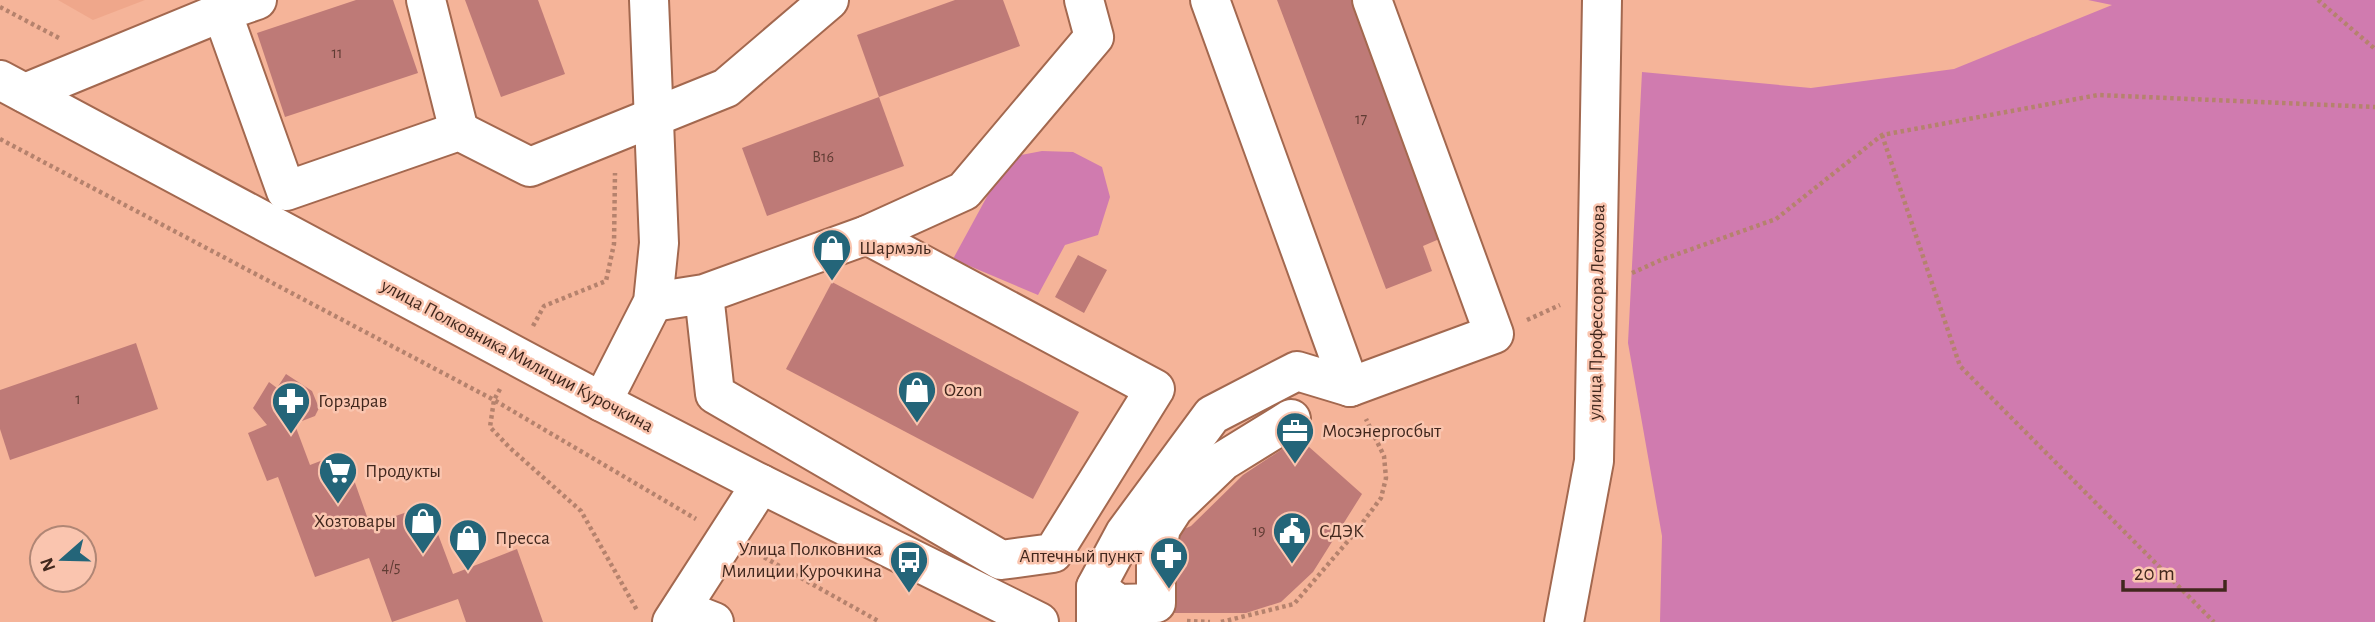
<svg xmlns="http://www.w3.org/2000/svg" width="2375" height="622" viewBox="0 0 2375 622" font-family="'Alegreya Sans',sans-serif">
	<rect width="100%" height="100%" fill="#f5b499"/>
	<path fill="#efa78b" d="M 58,0 L 145,0 L 93,20 Z"/>
	<g fill="#d07baf">
		<path d="M 2088,0 L 2375,0 L 2375,622 L 1660,622 L 1662,536 L 1628,343 L 1642,72 L 1811,88 L 1954,69 L 2112,5 Z"/>
		<path d="M 1042,151 L 1073,152 L 1102,167 L 1110,197 L 1098,235 L 1065,245 L 1038,295 L 953,259 L 1002,169 L 1021,155 Z"/>
	</g>
	<g fill="#be7a77">
		<path d="M 356,0 L 393,0 L 418,73 L 285,117 L 257,33 Z"/>
		<path d="M 465,0 L 538,0 L 565,74 L 501,97 Z"/>
		<path d="M 955,0 L 1003,0 L 1020,46 L 879,97 L 857,35 Z"/>
		<path d="M 1277,0 L 1355,0 L 1444,237 L 1423,246 L 1432,271 L 1386,289 Z"/>
		<path d="M 879,97 L 904,166 L 767,216 L 742,148 Z"/>
		<path d="M 1078,255 L 1107,270 L 1084,313 L 1055,297 Z"/>
		<path d="M 832,282 L 1079,412 L 1033,499 L 786,369 Z"/>
		<path d="M 136,343 L 158,409 L 10,460 L 0,429 L 0,390 Z"/>
		<path d="M 286,374 L 312,391 L 319,408 L 315,416 L 302,421 L 292,417 L 310,465 L 344,452 L 370,525 L 427,505 L 453,574 L 517,549 L 543,622 L 466,622 L 458,599 L 392,622 L 369,558 L 315,577 L 278,477 L 267,481 L 248,433 L 267,425 L 253,408 L 269,382 L 277,388 Z"/>
		<path d="M 1299,438 L 1362,494 L 1313,572 L 1281,602 L 1246,613 L 1171,613 L 1168,536 L 1191,526 L 1243,475 Z"/>
	</g>
	<g fill="none" stroke-linecap="round" stroke-linejoin="round">
		<g stroke="#a3684f" stroke-width="42">
			<g id="minor">
				<path d="M 257,0 L 222,12 L 286,191 L 459,131 L 530,167 L 726,88 L 829,0"/>
				<path d="M 426,0 L 459,131"/>
				<path d="M 1210,0 L 1350,387"/>
				<path d="M 0,80 L 602,402 L 761,484 L 1039,622"/>
				<path d="M 25,93 L 222,12"/>
				<path d="M 867,235 L 964,191 L 1094,37 L 1084,0"/>
				<path d="M 653,302 L 704,294 L 867,235 L 1155,389 L 1053,553 L 1001,560 L 715,394 L 704,294"/>
				<path d="M 602,402 L 653,302 L 659,243 L 649,0"/>
				<path d="M 1096,587 L 1118,604 L 1156,603 L 1156,552 L 1161,528 L 1174,508 L 1223,461 L 1291,419"/>
				<path d="M 681,609 L 714,622"/>
				<path d="M 672,622 L 761,484"/>
				<path d="M 1096,622 L 1096,587 L 1125,533 L 1212,415 L 1297,371 L 1350,387 L 1494,334 L 1372,0"/>
				<path d="M 1564,622 L 1594,461 L 1602,0"/>
			</g>
		</g>
		<g stroke="#b5826d" stroke-width="4.5" stroke-dasharray="3.5 3.5" stroke-linecap="butt">
			<path d="M 2318,0 L 2375,49"/>
			<path d="M 0,7 L 61,39"/>
			<path d="M 1882,135 L 1960,366 L 2214,622"/>
			<path d="M 0,139 L 494,400 L 490,427 L 510,448 L 581,511 L 638,612"/>
			<path d="M 1632,273 L 1661,260 L 1776,219 L 1882,135 L 2098,95 L 2375,107"/>
			<path d="M 1527,320 L 1560,305"/>
			<path d="M 533,326 L 544,306 L 606,281 L 614,244 L 615,173"/>
			<path d="M 500,389 L 494,400 L 696,519"/>
			<path d="M 758,554 L 880,622"/>
			<path d="M 1187,621 L 1210,622"/>
			<path d="M 1221,622 L 1294,604 L 1354,534 L 1381,498 L 1386,478 L 1384,456 L 1366,419"/>
		</g>
		<use href="#minor" stroke="#fff" stroke-width="38"/>
	</g>
	<defs>
		<g id="shop-pin" transform="scale(2.0125)"><path d="M0 17L-7.5 6A9.5 9.5 0 1 1 7.5 6Z" fill="#246579" stroke="#fac5af"/><path d="M-5-2.5h2.3a2.7 3.5 0 0 1 5.4 0H5L5.5 6h-11ZM-1.5-2.5h3a1.5 2.3 0 0 0-3 0Z" fill="#fff"/></g>
		<g id="pharmacy-pin" transform="scale(2.0125)"><path d="M0 17L-7.5 6A9.5 9.5 0 1 1 7.5 6Z" fill="#246579" stroke="#fac5af"/><path d="M-2-6h4v4h4v4h-4v4h-4v-4h-4v-4h4Z" fill="#fff"/></g>
		<g id="office-pin" transform="scale(2.0125)"><path d="M0 17L-7.5 6A9.5 9.5 0 1 1 7.5 6Z" fill="#246579" stroke="#fac5af"/><path d="M-6-3h4V-5.5h4V-3h4V5H-6ZM-1-4.5V-3h2v-1.5ZM-6 0V1H6V0Z" fill="#fff"/></g>
		<g id="supermarket-pin" transform="scale(2.0125)"><path d="M0 17L-7.5 6A9.5 9.5 0 1 1 7.5 6Z" fill="#246579" stroke="#fac5af"/><path d="M-6-5.5h2.5l.6 2H6L4.5 2H-2.5L-4.4-4H-6ZM-1.5 3.2a1.3 1.3 0 1 0 .1 0ZM3 3.2a1.3 1.3 0 1 0 .1 0Z" fill="#fff"/></g>
		<g id="civic-pin" transform="scale(2.0125)"><path d="M0 17L-7.5 6A9.5 9.5 0 1 1 7.5 6Z" fill="#246579" stroke="#fac5af"/><path d="M-.6-6.5H3V-4.5H.6V-3L4-1V1h2V6H-6V1h2V-1L-.6-3ZM-1.2 2.5V6h2.4V2.5Z" fill="#fff"/></g>
		<g id="bus-pin" transform="scale(2.0125)"><path d="M0 17L-7.5 6A9.5 9.5 0 1 1 7.5 6Z" fill="#246579" stroke="#fac5af"/><path d="M-5-6H5V4H4V6H2V4H-2V6H-4V4H-5ZM-3.5-4V0h7V-4ZM-3.5 1.2v1.5H-2V1.2ZM2 1.2v1.5H3.5V1.2Z" fill="#fff"/></g>
	</defs>
	<g fill-rule="evenodd">
		<use href="#shop-pin" x="832" y="248"/>
		<use href="#shop-pin" x="917" y="390"/>
		<use href="#pharmacy-pin" x="291" y="401"/>
		<use href="#office-pin" x="1295" y="431"/>
		<use href="#supermarket-pin" x="338" y="471"/>
		<use href="#shop-pin" x="423" y="521"/>
		<use href="#civic-pin" x="1292" y="531"/>
		<use href="#shop-pin" x="468" y="538"/>
		<use href="#pharmacy-pin" x="1169" y="556"/>
		<use href="#bus-pin" x="909" y="560"/>
	</g>
	<g text-anchor="middle" dominant-baseline="central" stroke-width="5" stroke-linejoin="round" paint-order="stroke">
		<g font-size="16" fill="#603c34">
			<text x="337" y="53">11</text>
			<text x="1361" y="119">17</text>
			<text x="823" y="157">В16</text>
			<text x="78" y="399">1</text>
			<text x="1259" y="531">19</text>
			<text x="391" y="567">4/5</text>
		</g>
		<g font-size="19" fill="#41271d" stroke="#fac5af" text-anchor="start">
			<text x="859" y="248">Шармэль</text>
			<text x="944" y="390">Ozon</text>
			<text x="318" y="401">Горздрав</text>
			<text x="1322" y="431">Мосэнергосбыт</text>
			<text x="365" y="471">Продукты</text>
			<text x="396" y="521" text-anchor="end">Хозтовары</text>
			<text x="1319" y="531">СДЭК</text>
			<text x="495" y="538">Пресса</text>
			<text x="882" y="549" text-anchor="end">Улица Полковника<tspan x="882" dy="22">Милиции Курочкина</tspan></text>
			<text x="1142" y="556" text-anchor="end">Аптечный пункт</text>
		</g>
		<g font-size="19" fill="#41271d" stroke="#fac5af">
			<text transform="translate(1597 312) rotate(-89)">улица Профессора Летохова</text>
			<text transform="translate(517 356) rotate(28)">улица Полковника Милиции Курочкина</text>
		</g>
	</g>
	<g transform="translate(63 559) rotate(250)"><circle r="33" fill="#fac5af" stroke="#b08675" stroke-width="2"/>
	<path d="M0-5L12 26L0 18L-12 26Z" fill="#246579"/>
	<text y="-10" font-size="19" font-weight="bold" text-anchor="middle" fill="#41271d">N</text>
	</g>
	<path d="M2123 580v10h102v-10" fill="none" stroke="#41271d" stroke-width="3.5"/>
	<text x="2134" y="580" font-size="21" fill="#41271d" stroke="#fac5af" stroke-width="5" paint-order="stroke">20 m</text>
</svg>
